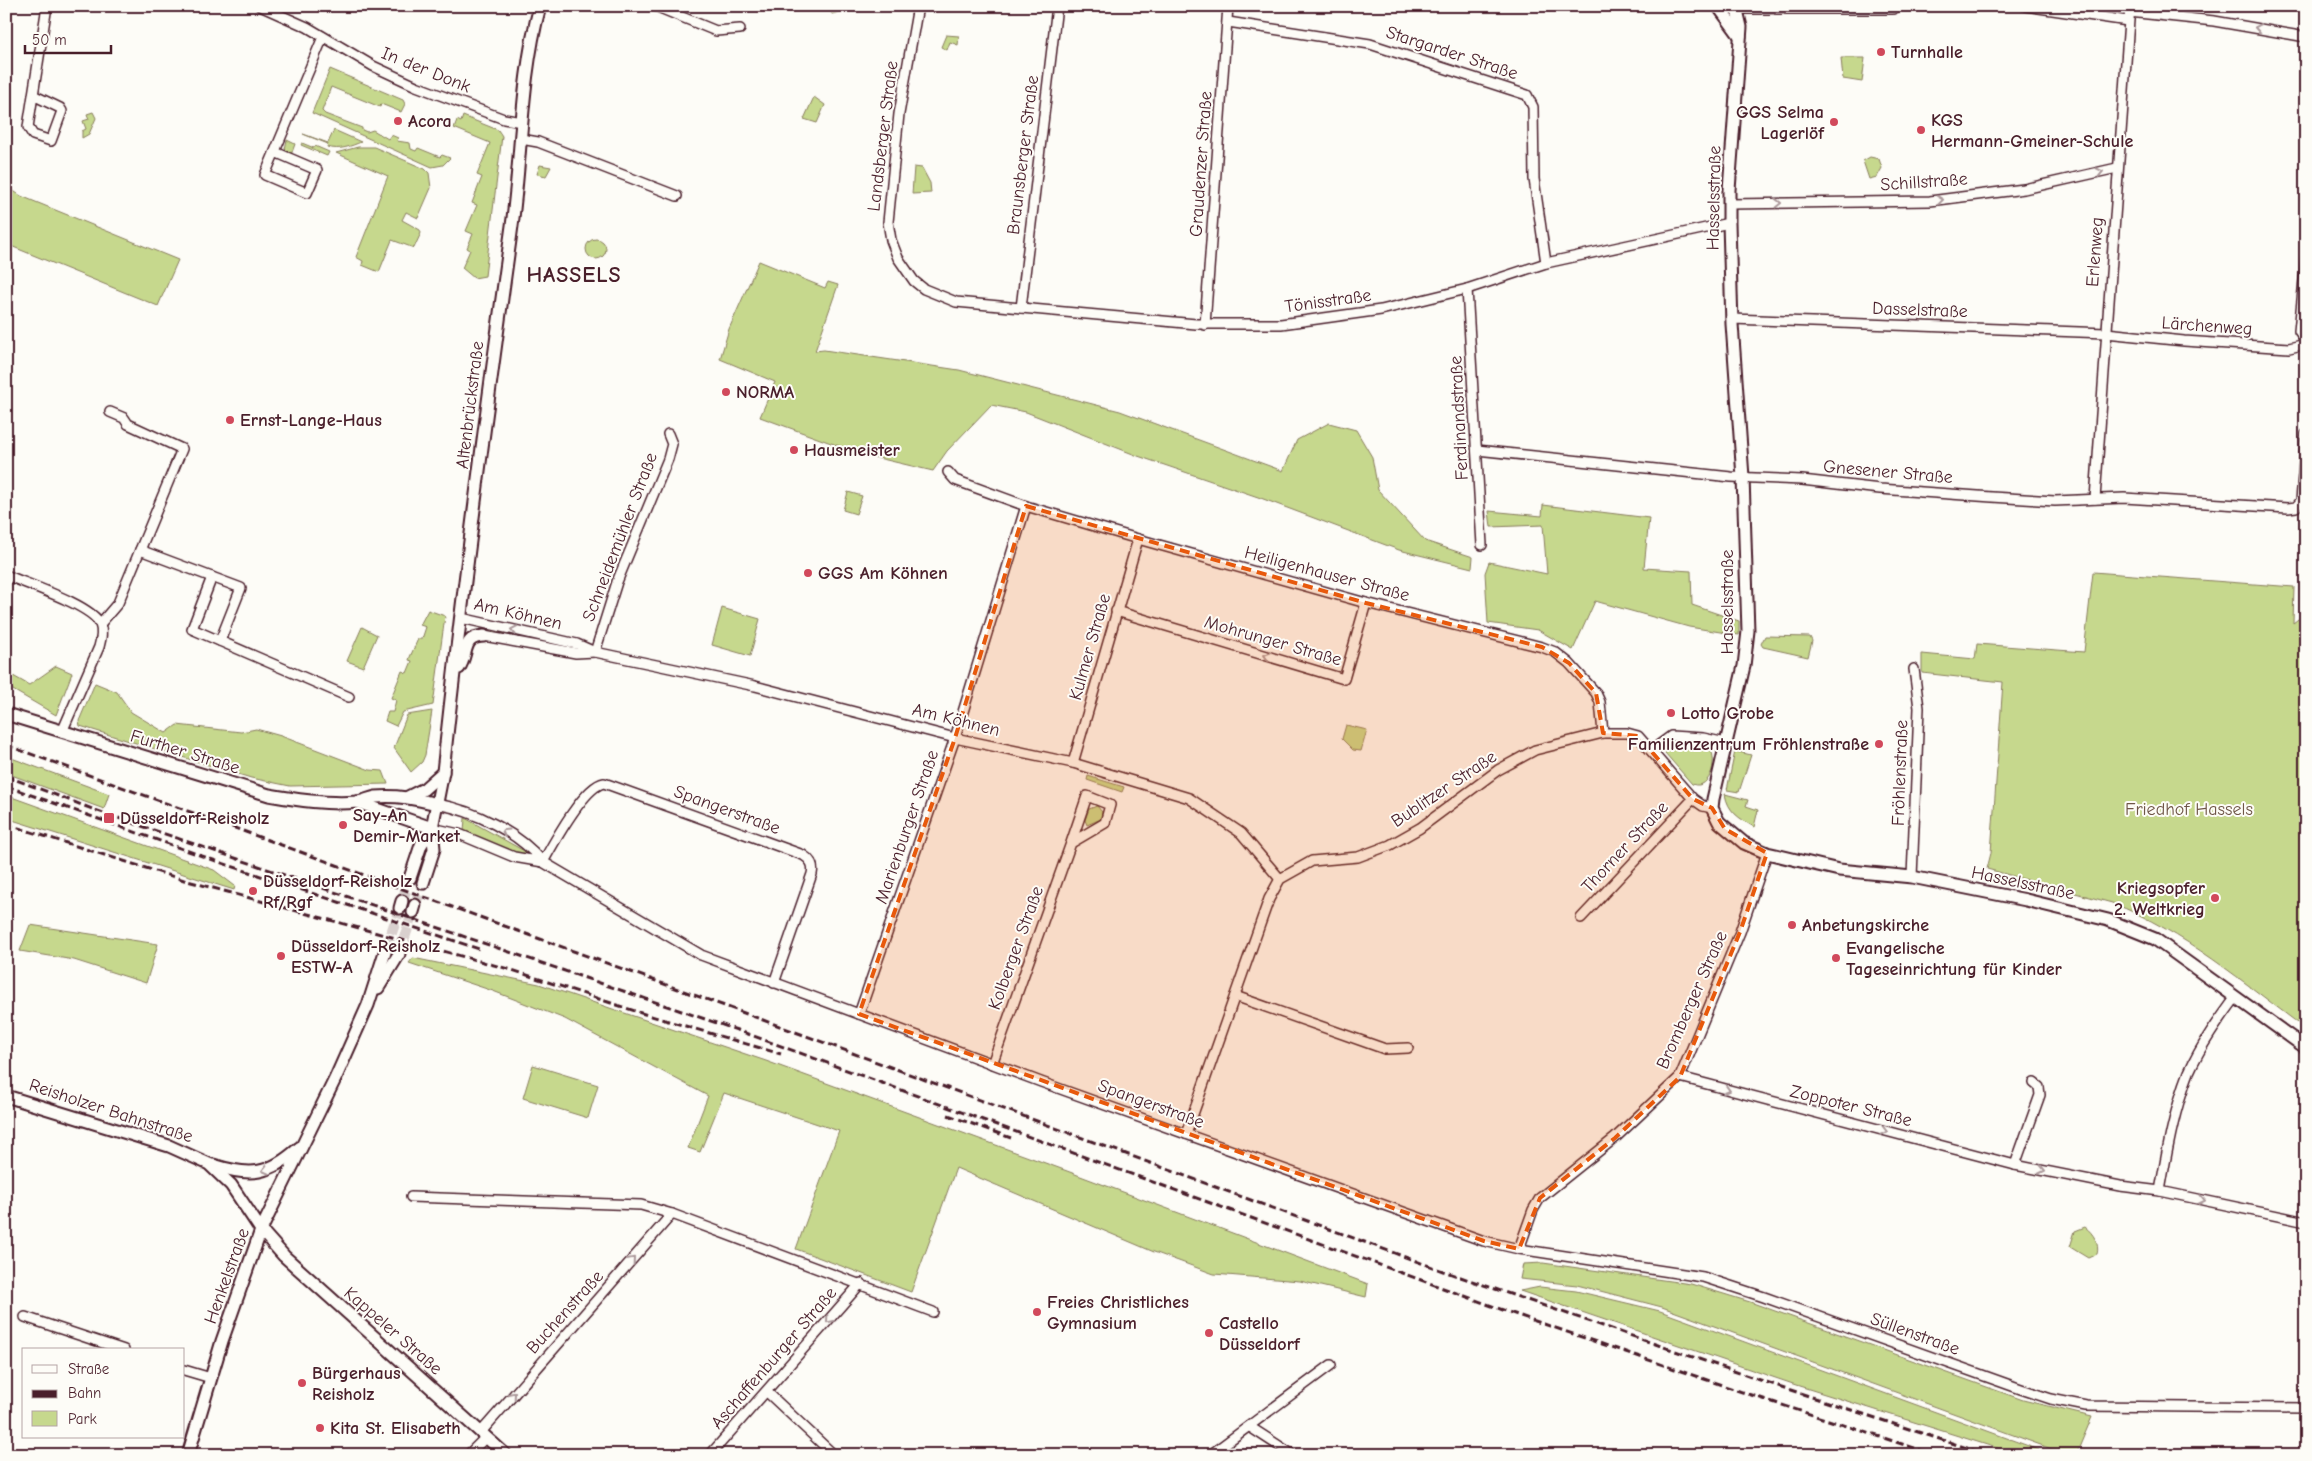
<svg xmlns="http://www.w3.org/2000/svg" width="2312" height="1461" viewBox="0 0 2312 1461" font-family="'Comic Neue',sans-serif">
	<rect width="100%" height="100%" fill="#fdfcf7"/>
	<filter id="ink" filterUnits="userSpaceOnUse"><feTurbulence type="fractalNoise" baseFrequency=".02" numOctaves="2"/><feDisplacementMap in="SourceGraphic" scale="10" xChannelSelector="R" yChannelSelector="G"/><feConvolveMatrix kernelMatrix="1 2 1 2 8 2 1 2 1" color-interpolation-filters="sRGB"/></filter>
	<g filter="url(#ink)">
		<g fill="#c6d88d" stroke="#887c5c">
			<path d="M 826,6 L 850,6 L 850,9 L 832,14 Z"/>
			<path d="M 946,35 L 959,36 L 958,45 L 950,42 L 947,50 L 941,47 Z"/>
			<path d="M 1841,58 L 1865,58 L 1862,82 L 1843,79 Z"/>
			<path d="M 330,69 L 403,100 L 405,104 L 401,112 L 381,104 L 380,107 L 331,87 L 322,111 L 325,114 L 362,128 L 362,130 L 367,132 L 373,130 L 388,139 L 391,135 L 398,138 L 397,141 L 410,143 L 411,149 L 416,151 L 418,148 L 440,157 L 442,155 L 450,158 L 443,165 L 432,167 L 312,113 Z"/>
			<path d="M 814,97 L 825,105 L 817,123 L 804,119 Z"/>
			<path d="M 93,112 L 96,118 L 89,134 L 82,138 L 82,131 L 86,129 L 83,121 L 89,119 L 87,114 Z"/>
			<path d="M 463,116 L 498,130 L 502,136 L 485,276 L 474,278 L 462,268 L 470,250 L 467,248 L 473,234 L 466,231 L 477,205 L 472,203 L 482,177 L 477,175 L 490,143 L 454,128 L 457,120 L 461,122 Z"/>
			<path d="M 334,130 L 361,142 C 351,146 340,151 327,147 L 328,144 L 303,134 L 328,143 Z"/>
			<path d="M 287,140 L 295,144 L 291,155 L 285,149 Z"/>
			<path d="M 302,143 L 314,148 L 315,146 L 329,152 L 327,156 L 301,145 Z"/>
			<path d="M 358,147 L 374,147 L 425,169 L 429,173 L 431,188 L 418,218 L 406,212 L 402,220 L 420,230 L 421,233 L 414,248 L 392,240 L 379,272 L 362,265 L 363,261 L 356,257 L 388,176 L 336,153 Z"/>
			<path d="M 1870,157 L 1879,159 L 1882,168 L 1877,177 L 1869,179 L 1863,161 Z"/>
			<path d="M 540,165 L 551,167 L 546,176 L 537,174 Z"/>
			<path d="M 914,167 L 922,168 L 930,183 L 931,193 L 912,194 Z"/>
			<path d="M 6,186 L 21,196 L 178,260 L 158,306 L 6,244 Z"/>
			<circle cx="596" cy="249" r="10"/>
			<path d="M 759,261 L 825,288 L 828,282 L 838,285 L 815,351 L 824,350 L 959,370 L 1120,411 L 1283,471 L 1297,440 L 1329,423 L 1356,430 L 1372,457 L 1378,490 L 1425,541 L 1473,557 L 1472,568 L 1399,550 L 1258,497 L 1138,456 L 1026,412 L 991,405 L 947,451 L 933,471 L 861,454 L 760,417 L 775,382 L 720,359 L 729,329 Z"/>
			<path d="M 848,492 L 862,496 L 856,514 L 843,510 Z"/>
			<path d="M 1543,505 L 1649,518 L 1644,568 L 1691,571 L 1692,605 L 1739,621 L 1739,635 L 1689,627 L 1595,601 L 1573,650 L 1538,630 L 1488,623 L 1485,573 L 1489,562 L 1547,574 L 1543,525 L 1491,527 L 1489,511 L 1542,516 Z"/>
			<path d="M 2093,572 L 2294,587 L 2293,623 L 2306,613 L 2306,1029 C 2244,983 2184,931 2112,903 L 1987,869 L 1991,853 L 2003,682 L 1922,673 L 1922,654 L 1975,659 L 1977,644 L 2084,652 Z"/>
			<path d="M 722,608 L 760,619 L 750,656 L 712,645 Z"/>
			<path d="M 428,610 L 445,616 L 433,705 L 403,712 L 396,726 L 385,721 L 388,712 L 393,712 L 396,700 L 391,698 L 402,671 L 407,673 L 412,661 L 409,660 L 410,657 L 418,639 L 422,639 L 426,627 L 420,625 Z"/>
			<path d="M 362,627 L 377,635 L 363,667 L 347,661 Z"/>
			<path d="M 490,630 C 519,637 548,640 577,647 L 577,649 C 548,643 518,640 489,633 Z"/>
			<path d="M 1765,636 L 1810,637 L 1812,641 L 1808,657 L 1763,647 L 1761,644 Z"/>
			<path d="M 56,666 L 72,673 L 56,715 L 6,686 L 6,672 L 29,685 Z"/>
			<path d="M 95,683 L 117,692 L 131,712 L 166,733 L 177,725 L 241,732 L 256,729 L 281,736 L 370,770 L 383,771 L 388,784 L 290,786 L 251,778 L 80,726 L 79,721 Z"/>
			<path d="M 432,711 L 425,755 L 422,762 L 411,772 L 394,748 L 407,715 Z"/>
			<path d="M 1346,725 L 1367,730 L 1361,751 L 1353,750 L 1342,739 Z"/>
			<path d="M 1673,743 L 1708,747 C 1719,754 1712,792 1692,784 L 1665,753 L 1668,746 Z"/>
			<path d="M 1735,751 L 1751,755 L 1739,792 L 1727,790 Z"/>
			<path d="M 6,756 L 109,794 L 104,809 L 6,773 Z"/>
			<path d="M 1088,776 L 1124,787 L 1122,792 L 1087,780 Z"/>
			<path d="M 1725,794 L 1748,800 L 1746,806 L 1758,810 L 1754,827 C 1739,818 1728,812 1725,794 Z"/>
			<path d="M 6,795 L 214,870 L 235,886 L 234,890 L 6,818 Z"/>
			<path d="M 1097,806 L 1102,812 L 1101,819 L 1087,825 L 1085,820 L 1089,809 Z"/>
			<path d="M 465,818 L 526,852 L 527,854 L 523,856 L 464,832 Z"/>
			<path d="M 30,925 L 158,944 L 146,983 L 74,960 L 20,951 Z"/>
			<path d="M 413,958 L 539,984 L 766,1061 L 1067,1171 L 1368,1284 L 1366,1297 L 1300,1281 L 1214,1274 L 1154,1252 L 956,1168 L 911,1292 L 796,1249 L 839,1131 L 724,1093 L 700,1152 L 688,1148 L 708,1096 L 565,1019 L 493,991 L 409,963 Z"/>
			<path d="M 533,1065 L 598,1085 L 588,1118 L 523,1098 Z"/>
			<path d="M 2085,1227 C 2093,1233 2100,1244 2097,1254 L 2088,1258 L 2070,1247 L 2075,1231 Z"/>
			<path d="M 1543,1263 L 1691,1284 L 1750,1302 L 2023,1400 L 2092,1417 L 2078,1450 L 2090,1455 L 2068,1455 L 1662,1307 L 1577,1285 L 1520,1279 L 1523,1264 Z"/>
			<path d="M 1540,1287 L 1576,1291 L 1660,1311 L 2053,1455 L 2019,1455 L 1796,1385 L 1520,1291 Z"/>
		</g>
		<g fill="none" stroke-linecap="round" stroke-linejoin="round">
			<g stroke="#d9d0ce" stroke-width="11" stroke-dasharray="11 5.5" stroke-linecap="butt">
				<path d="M 402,901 L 410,878"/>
				<path d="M 415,905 L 423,883"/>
				<path d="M 386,949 L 400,908"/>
				<path d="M 399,954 L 413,912"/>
			</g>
			<g stroke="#4a1f2b" stroke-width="12">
				<g id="minor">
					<path d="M 260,6 L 307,27 L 373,66 L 416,86 L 504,119 L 522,122"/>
					<path d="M 655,6 L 716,31 L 740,29"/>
					<path d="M 918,6 L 899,114 L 888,222 L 891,240 L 898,258 L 914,281 L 924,289 L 956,302 L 1196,324 L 1281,324 L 1381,310 L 1467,289 L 1546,263 L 1729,223"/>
					<path d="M 2025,6 L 2128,21"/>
					<path d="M 1737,9 L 1893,9 L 1899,6"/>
					<path d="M 2129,12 L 2214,21 L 2306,37"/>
					<path d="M 1228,22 L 1370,44 L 1527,95 L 1533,107 L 1534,179 L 1546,263"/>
					<path d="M 33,95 L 60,108 L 62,111 L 51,141 L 33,135 L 28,127 L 47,6"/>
					<path d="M 521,139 L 538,142 L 677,196"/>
					<path d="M 275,152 L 317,170 L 307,193 L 265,175 L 323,37"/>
					<path d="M 1729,204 L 1930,201 L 2024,189 L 2117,168"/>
					<path d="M 2306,259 L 2299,331 L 2306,341"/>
					<path d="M 1467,289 L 1482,545"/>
					<path d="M 1021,308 L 1057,6"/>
					<path d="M 1732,319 L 2106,333 L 2184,341 L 2289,348 L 2306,344"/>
					<path d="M 1205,325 L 1228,6"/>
					<path d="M 1477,450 L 1731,477 L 1802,480 L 1880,489 L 1992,497 L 2055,501 L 2124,498 L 2288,508 L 2296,507 L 2301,501 L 2306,434"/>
					<path d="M 948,472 L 955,480 L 1026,506 L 1138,539 L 1366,603 L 1542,647 L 1555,652 L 1569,663 L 1596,693 L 1600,702 L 1603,733 L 1627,733 L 1638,736 L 1693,799 L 1703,806 L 1712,808"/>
					<path d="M 2095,499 L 2130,6"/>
					<path d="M 140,550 L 241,588 L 220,641"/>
					<path d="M 6,575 C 26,584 92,605 100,624 C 103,632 101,639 99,647 L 62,732"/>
					<path d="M 212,577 L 192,629 L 349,697"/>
					<path d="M 1116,611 L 1344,679 L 1366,603"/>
					<path d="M 461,618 L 577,644 L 595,652 L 755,686 L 955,738 L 1073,763 L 1189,798 L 1241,833 L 1280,879"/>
					<path d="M 100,624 L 118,603 L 182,449 L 128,424 L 124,418 L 110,412"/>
					<path d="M 484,636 L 576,653 L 595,652"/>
					<path d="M 595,652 L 617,582 L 668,459 L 672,444 L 668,434"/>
					<path d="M 1652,750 L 1671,736 L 1703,738 L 1726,743"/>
					<path d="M 1073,763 L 1138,539"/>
					<path d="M 437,804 C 475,811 518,832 543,862 L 701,955 L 1041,1082 L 1484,1241 L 1519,1249 L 1703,1277 L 1764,1297 L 2021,1389 L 2051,1399 L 2086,1406 L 2306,1408"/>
					<path d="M 432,828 L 459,834 L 514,857 L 543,862"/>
					<path d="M 543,862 C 553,844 584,786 604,783 L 803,855 C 811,860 814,865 812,874 L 774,983"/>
					<path d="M 1912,877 L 1919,708 L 1914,669"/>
					<path d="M 1581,918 L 1693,799"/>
					<path d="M 1235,996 L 1385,1049 L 1408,1048"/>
					<path d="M 859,1014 L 955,738 L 1026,506"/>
					<path d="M 992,1064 L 1071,843 L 1105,823 L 1110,805 L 1087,796 L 1071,843"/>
					<path d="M 1680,1077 L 2015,1165 L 2120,1186 L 2160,1191 L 2306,1222"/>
					<path d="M 1186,1134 L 1269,899 L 1280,879 L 1312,861 L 1358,857 L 1390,845 L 1420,828 L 1498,770 L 1535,750 L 1603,733"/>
					<path d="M 2015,1165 L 2040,1095 L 2039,1087 L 2034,1083"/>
					<path d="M 2160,1191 C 2167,1151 2174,1110 2189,1072 C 2201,1045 2219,1020 2236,997"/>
					<path d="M 411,1197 L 641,1205 L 672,1214 L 933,1312"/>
					<path d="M 1519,1249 L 1533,1210 L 1540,1198 L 1615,1138 L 1680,1077 L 1740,932 L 1767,853"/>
					<path d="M 25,1317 L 124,1350"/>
					<path d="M 184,1370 L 211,1378"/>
					<path d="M 767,1392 L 834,1455"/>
					<path d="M 1250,1427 L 1293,1455"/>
					<path d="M 481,1432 L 672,1214"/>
					<path d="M 468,1455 L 486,1437"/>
					<path d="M 710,1455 L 861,1283"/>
					<path d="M 1210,1455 L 1331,1365"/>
				</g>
			</g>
			<g stroke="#4a1f2b" stroke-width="15">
				<g id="tertiary">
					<path d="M 1718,6 L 1740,36"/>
					<path d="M 1736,6 L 1741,27 L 1729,190 L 1729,223 L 1732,324 L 1743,477 L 1748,631 L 1744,666 L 1713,799 L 1712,808 L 1719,822 L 1744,843 L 1767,853 L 1839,870 L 1912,877 L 2026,900 L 2108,920 L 2155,939 L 2306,1048"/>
					<path d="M 459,668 C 469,653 461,637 484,636"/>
					<path d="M 6,714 L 269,795 C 297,800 329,805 357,802 C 364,801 370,798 376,797 C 397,795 416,799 437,804"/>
					<path d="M 408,797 L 424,789 L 443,772"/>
					<path d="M 357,802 L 432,828"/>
					<path d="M 410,878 L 421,845 L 432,828"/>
					<path d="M 423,883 L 434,849 L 432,828 L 443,772 C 462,592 486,413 511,233 C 522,158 520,80 540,6"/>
					<path d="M 400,908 L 402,901"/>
					<path d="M 413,912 L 415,905"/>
					<path d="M 378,988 L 399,954"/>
					<path d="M 6,1096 L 169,1146 L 209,1164 L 231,1185 L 261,1230 L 284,1256 L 506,1455"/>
					<path d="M 213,1165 C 251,1177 269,1175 299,1148"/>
					<path d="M 188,1455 L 222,1341 L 261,1230 L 336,1077 L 368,1005 L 386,949"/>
				</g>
			</g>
			<use href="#minor" stroke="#fdfcf7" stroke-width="9"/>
			<use href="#tertiary" stroke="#fdfcf7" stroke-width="11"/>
			<g stroke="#4a1f2b" stroke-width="3" stroke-dasharray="8 4" stroke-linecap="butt">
				<path d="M 6,745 L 744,1013 L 1443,1271 L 1751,1377 L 1988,1455"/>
				<path d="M 6,776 L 95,810 L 737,1030 L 1503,1310 L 1745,1393 L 1936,1455"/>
				<path d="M 6,786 L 219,862 L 479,949"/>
				<path d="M 6,824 L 184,880 L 512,970 L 641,1013 L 781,1054"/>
				<path d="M 948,1115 L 1011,1138"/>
			</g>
		</g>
		<defs><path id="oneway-chevron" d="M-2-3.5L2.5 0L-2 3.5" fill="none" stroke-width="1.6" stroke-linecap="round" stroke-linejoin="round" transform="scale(1.25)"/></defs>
		<g stroke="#ac999b">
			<use href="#oneway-chevron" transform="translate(2258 28) rotate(-170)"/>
			<use href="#oneway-chevron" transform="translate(2100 172) rotate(-13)"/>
			<use href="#oneway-chevron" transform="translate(1940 200) rotate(-7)"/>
			<use href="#oneway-chevron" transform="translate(1778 203) rotate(-1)"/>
			<use href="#oneway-chevron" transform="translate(514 630) rotate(-169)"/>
			<use href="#oneway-chevron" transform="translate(1267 656) rotate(-163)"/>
			<use href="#oneway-chevron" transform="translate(505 832) rotate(-148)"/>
			<use href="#oneway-chevron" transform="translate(1727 1090) rotate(16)"/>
			<use href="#oneway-chevron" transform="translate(1884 1131) rotate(14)"/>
			<use href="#oneway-chevron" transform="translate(265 1170) rotate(166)"/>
			<use href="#oneway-chevron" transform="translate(2042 1170) rotate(12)"/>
			<use href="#oneway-chevron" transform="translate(2202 1200) rotate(12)"/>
			<use href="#oneway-chevron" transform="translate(632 1260) rotate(-49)"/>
			<use href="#oneway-chevron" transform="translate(829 1320) rotate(131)"/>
			<use href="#oneway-chevron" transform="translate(513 1395) rotate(-49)"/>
		</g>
	</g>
	<path fill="#e8590c" fill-opacity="0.2" stroke="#e8590c" stroke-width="4" stroke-dasharray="10 6" stroke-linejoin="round" d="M 1026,506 L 1366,603 L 1542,647 L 1569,663 L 1596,693 L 1603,733 L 1638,736 L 1693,799 L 1712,808 L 1725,829 L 1767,853 L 1740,932 L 1680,1077 L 1615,1138 L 1540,1198 L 1519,1249 L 1484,1241 L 859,1014 L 955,738 Z"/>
	<g fill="#d1495b" stroke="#fdfcf7" stroke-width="2">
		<circle cx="1881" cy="52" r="5"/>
		<circle cx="398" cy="121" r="5"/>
		<circle cx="1834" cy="122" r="5"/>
		<circle cx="1921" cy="130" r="5"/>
		<circle cx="726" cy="392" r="5"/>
		<circle cx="230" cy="420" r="5"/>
		<circle cx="794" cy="450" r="5"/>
		<circle cx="808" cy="573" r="5"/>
		<circle cx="1671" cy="713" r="5"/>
		<circle cx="1879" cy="744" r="5"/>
		<rect x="103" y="812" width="12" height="12" rx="2.5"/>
		<circle cx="343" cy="825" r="5"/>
		<circle cx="253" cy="891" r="5"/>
		<circle cx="2215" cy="898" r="5"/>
		<circle cx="1792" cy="925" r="5"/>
		<circle cx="281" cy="956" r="5"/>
		<circle cx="1836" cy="958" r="5"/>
		<circle cx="1037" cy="1312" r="5"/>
		<circle cx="1209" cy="1333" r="5"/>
		<circle cx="302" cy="1383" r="5"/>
		<circle cx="320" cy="1428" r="5"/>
	</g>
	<g text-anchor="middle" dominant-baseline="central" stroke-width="4" stroke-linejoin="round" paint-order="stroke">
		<g font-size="18" font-weight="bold" fill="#4a1f2b" stroke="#fdfcf7" text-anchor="start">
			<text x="1891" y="52">Turnhalle</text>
			<text x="1824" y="112" text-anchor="end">GGS Selma<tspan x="1824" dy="21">Lagerlöf</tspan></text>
			<text x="1931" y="120">KGS<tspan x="1931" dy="21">Hermann-Gmeiner-Schule</tspan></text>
			<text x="408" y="121">Acora</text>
			<text x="736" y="392">NORMA</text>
			<text x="240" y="420">Ernst-Lange-Haus</text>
			<text x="804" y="450">Hausmeister</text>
			<text x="818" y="573">GGS Am Köhnen</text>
			<text x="1681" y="713">Lotto Grobe</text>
			<text x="1869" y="744" text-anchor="end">Familienzentrum Fröhlenstraße</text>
			<text x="353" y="815">Say-An<tspan x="353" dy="21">Demir-Market</tspan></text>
			<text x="120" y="818">Düsseldorf-Reisholz</text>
			<text x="263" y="881">Düsseldorf-Reisholz<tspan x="263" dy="21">Rf/Rgf</tspan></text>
			<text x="2205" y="888" text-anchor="end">Kriegsopfer<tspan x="2205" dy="21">2. Weltkrieg</tspan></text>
			<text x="1802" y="925">Anbetungskirche</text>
			<text x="291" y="946">Düsseldorf-Reisholz<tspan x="291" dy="21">ESTW-A</tspan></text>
			<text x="1846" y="948">Evangelische<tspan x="1846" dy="21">Tageseinrichtung für Kinder</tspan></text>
			<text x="1047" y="1302">Freies Christliches<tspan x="1047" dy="21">Gymnasium</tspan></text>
			<text x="1219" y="1323">Castello<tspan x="1219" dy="21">Düsseldorf</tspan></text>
			<text x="312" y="1373">Bürgerhaus<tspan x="312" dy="21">Reisholz</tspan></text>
			<text x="330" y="1428">Kita St. Elisabeth</text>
		</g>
		<g font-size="18" fill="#4a1f2b" stroke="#fdfcf7">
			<text transform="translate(1452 53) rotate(18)">Stargarder Straße</text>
			<text transform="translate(426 70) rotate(22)">In der Donk</text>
			<text transform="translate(883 136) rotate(-83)">Landsberger Straße</text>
			<text transform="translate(1023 155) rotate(-83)">Braunsberger Straße</text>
			<text transform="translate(1201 164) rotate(-86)">Graudenzer Straße</text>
			<text transform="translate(1924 182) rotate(-4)">Schillstraße</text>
			<text transform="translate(1714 198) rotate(-89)">Hasselsstraße</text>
			<text transform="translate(2095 252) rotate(-86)">Erlenweg</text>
			<text transform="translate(1328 301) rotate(-8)">Tönisstraße</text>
			<text transform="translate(1920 310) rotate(2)">Dasselstraße</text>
			<text transform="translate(2207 326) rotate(4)">Lärchenweg</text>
			<text transform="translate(470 405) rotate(-83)">Altenbrückstraße</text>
			<text transform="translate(1459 418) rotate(-93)">Ferdinandstraße</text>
			<text transform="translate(1888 472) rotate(5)">Gnesener Straße</text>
			<text transform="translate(620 537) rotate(-69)">Schneidemühler Straße</text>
			<text transform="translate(1327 574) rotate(15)">Heiligenhauser Straße</text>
			<text transform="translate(1727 602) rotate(-90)">Hasselsstraße</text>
			<text transform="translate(518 614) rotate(13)">Am Köhnen</text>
			<text transform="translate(1273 641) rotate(16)">Mohrunger Straße</text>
			<text transform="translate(1090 647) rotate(-74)">Kulmer Straße</text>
			<text transform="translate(956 720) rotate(14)">Am Köhnen</text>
			<text transform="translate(185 752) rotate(17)">Further Straße</text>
			<text transform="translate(1900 773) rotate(-88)">Fröhlenstraße</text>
			<text transform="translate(1444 789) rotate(-34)">Bublitzer Straße</text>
			<text transform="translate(727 810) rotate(20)">Spangerstraße</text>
			<text transform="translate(907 827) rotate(-71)">Marienburger Straße</text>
			<text transform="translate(1625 847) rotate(-47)">Thorner Straße</text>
			<text transform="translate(2023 883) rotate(12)">Hasselsstraße</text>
			<text transform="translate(1016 948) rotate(-70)">Kolberger Straße</text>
			<text transform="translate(1692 1000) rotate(-66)">Bromberger Straße</text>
			<text transform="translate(1151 1104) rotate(20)">Spangerstraße</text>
			<text transform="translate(1851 1106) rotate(14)">Zoppoter Straße</text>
			<text transform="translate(111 1111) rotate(18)">Reisholzer Bahnstraße</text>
			<text transform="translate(227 1276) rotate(-70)">Henkelstraße</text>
			<text transform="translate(565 1312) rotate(-48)">Buchenstraße</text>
			<text transform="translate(393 1331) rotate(41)">Kappeler Straße</text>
			<text transform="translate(1915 1334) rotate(20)">Süllenstraße</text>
			<text transform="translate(774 1358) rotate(-49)">Aschaffenburger Straße</text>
		</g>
		<g font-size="18" fill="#6f5648" stroke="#fdfcf7">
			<text x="2189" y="809">Friedhof Hassels</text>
		</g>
		<g font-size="22" font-weight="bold" letter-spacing="1" fill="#4a1f2b" stroke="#fdfcf7">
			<text x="574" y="275">HASSELS</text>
		</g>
	</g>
	<rect width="2312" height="1461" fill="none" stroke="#fdfcf7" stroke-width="25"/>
	<rect x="12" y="12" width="2287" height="1436" fill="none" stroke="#4a1f2b" stroke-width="2" filter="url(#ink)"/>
	<rect x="22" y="1348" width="162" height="90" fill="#fdfcf7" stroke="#b5a4a5"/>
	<rect x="32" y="1365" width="25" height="8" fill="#fdfcf7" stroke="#b5a4a5"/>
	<text x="68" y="1374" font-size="15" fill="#4a1f2b">Straße</text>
	<rect x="32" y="1390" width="25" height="8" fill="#4a1f2b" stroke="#b5a4a5"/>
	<text x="68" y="1398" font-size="15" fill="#4a1f2b">Bahn</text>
	<rect x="32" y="1411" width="25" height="15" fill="#c6d88d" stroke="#b5a4a5"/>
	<text x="68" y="1424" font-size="15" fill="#4a1f2b">Park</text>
	<path d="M25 45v8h86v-8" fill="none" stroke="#4a1f2b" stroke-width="2.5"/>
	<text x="32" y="45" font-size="15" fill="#4a1f2b" stroke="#fdfcf7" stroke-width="4" paint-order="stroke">50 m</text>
</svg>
